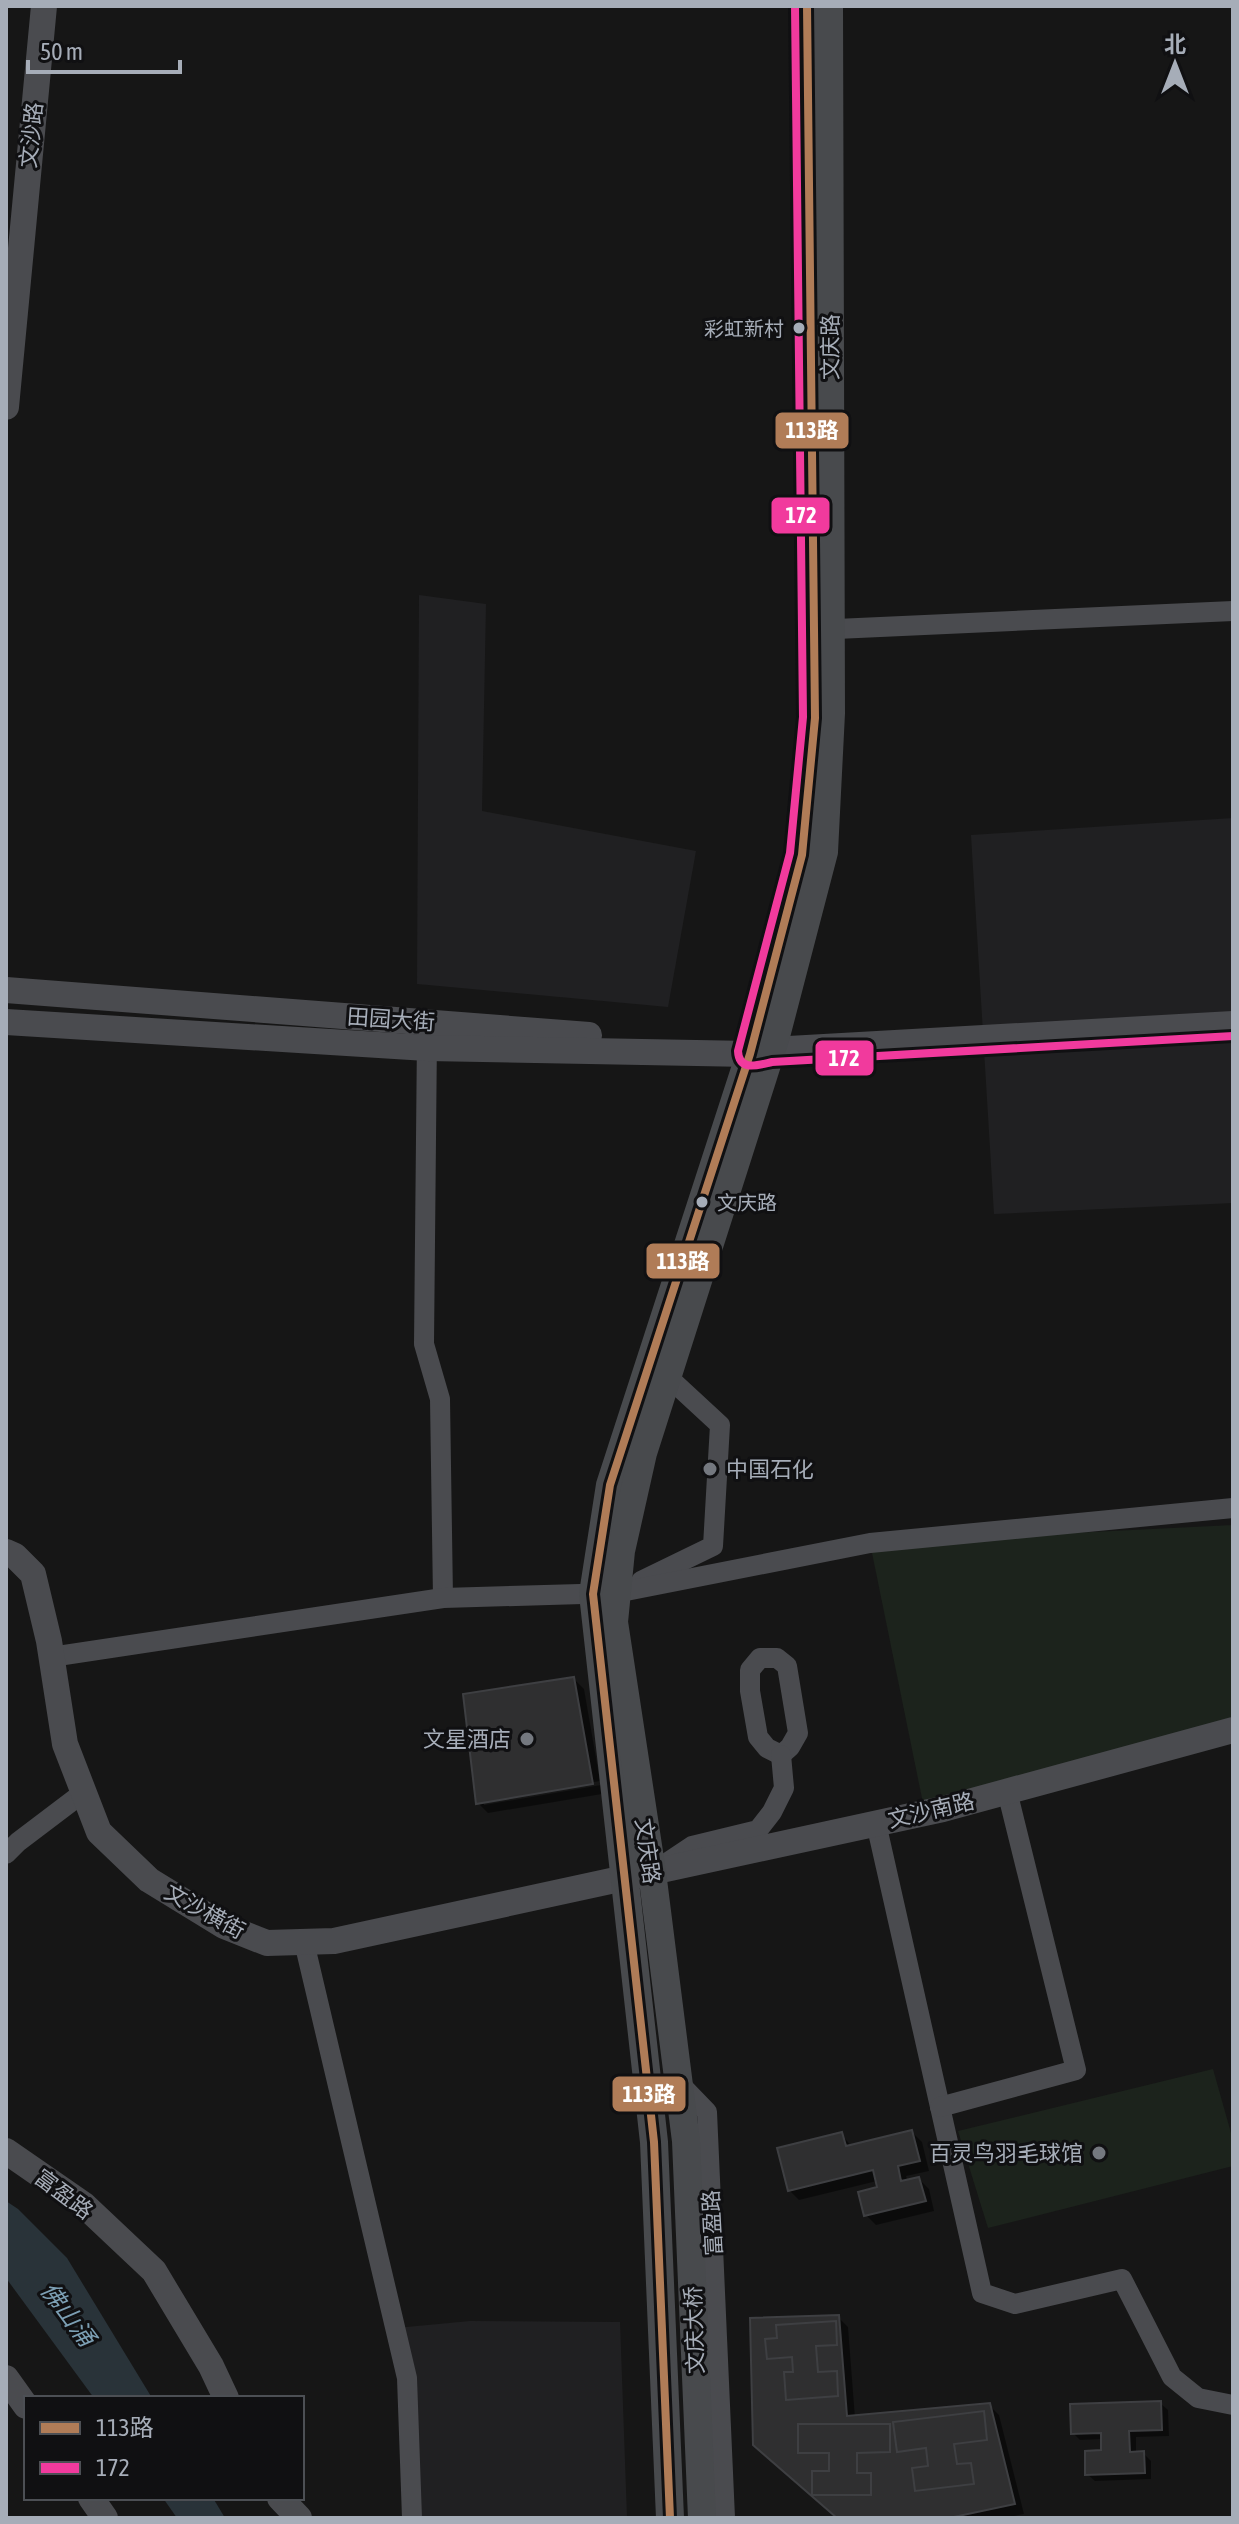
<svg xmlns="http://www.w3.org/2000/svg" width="1239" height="2524" viewBox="0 0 1239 2524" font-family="'Asap Condensed','Noto Sans SC',sans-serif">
	<rect width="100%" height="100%" fill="#161616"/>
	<g fill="#202022">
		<path d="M 419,595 L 486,604 L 482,811 L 696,851 L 668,1007 L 417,984 Z"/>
		<path d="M 1233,818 L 1233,1203 L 994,1214 L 971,835 Z"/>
		<path d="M 470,2321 L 620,2322 L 627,2518 L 410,2518 L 396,2328 Z"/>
	</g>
	<g fill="#1c231c">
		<path d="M 1233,1525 L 1233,1730 L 925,1813 L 870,1543 Z"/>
		<path d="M 1213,2069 L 1233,2140 L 1233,2166 L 988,2228 L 958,2131 Z"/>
	</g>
	<g fill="#293339">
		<path d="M 6,2201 L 18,2209 L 67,2258 L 152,2398 L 94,2398 L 6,2278 Z"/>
		<path d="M 163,2498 L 213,2498 L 225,2518 L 177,2518 Z"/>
	</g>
	<g fill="#0007">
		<path d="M 574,1679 L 584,1689 L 600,1781 L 484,1801 L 484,1805 L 601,1785 L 602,1794 L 488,1813 L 478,1803 Z"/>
		<path d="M 912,2132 L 922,2142 L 929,2171 L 906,2176 L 908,2182 L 919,2179 L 929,2189 L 934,2211 L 876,2225 L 866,2215 L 861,2193 L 879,2189 L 877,2181 L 799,2200 L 789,2190 L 842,2135 L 852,2147 Z"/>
		<path d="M 838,2317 L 848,2327 L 855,2418 L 989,2405 L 999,2415 L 1024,2514 L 1004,2518 L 839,2518 Z"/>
		<path d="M 1160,2403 L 1168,2410 L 1169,2436 L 1136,2437 L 1136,2453 L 1143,2453 L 1151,2461 L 1151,2479 L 1095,2481 L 1087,2474 L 1103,2452 L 1103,2439 L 1080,2440 L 1073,2433 Z"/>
	</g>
	<g fill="#2f2f30" stroke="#3e3f42" stroke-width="2">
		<path d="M 574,1677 L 593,1784 L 476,1804 L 463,1694 Z"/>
		<path d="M 912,2130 L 920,2161 L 898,2166 L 901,2181 L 919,2177 L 926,2201 L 864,2216 L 858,2192 L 877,2187 L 873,2170 L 788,2191 L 777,2148 L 842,2132 L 846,2146 Z"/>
		<path d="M 839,2315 L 847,2416 L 990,2403 L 1015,2504 L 949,2518 L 837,2518 L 753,2445 L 750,2318 Z"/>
		<path d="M 836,2321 L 837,2345 L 816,2346 L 818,2372 L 837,2371 L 838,2396 L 786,2400 L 784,2372 L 793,2372 L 792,2357 L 767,2359 L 765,2339 L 777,2338 L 776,2325 Z"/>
		<path d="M 1161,2401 L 1162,2430 L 1129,2431 L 1130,2452 L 1144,2451 L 1145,2473 L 1085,2475 L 1085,2451 L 1101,2450 L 1101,2433 L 1071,2434 L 1070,2404 Z"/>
		<path d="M 984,2411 L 987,2440 L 954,2444 L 957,2464 L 971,2463 L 974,2484 L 915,2491 L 912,2468 L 928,2466 L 926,2448 L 897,2452 L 893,2422 Z"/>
		<path d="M 798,2424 L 890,2424 L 890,2452 L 857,2453 L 857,2473 L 871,2473 L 871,2495 L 812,2495 L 812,2471 L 829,2471 L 829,2453 L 798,2453 Z"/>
	</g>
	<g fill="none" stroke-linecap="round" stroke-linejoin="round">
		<g stroke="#4a4b4f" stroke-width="20">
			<path d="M 814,630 L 1233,611"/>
			<path d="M 427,1036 L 424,1344 L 440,1399 L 443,1598"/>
			<path d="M 641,1581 L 713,1546 L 720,1425 L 667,1376"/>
			<path d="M 51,1657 L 443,1598 L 616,1593 L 870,1543 L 1233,1508"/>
			<path d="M 760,1658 L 777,1658 L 787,1666 L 798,1733 L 790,1747 L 781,1755 L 767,1748 L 758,1737 L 750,1691 L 750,1670 Z"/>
			<path d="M 876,1823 L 982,2293 L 1015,2304 L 1122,2279 L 1172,2377 L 1198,2398 L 1233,2405"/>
			<path d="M 6,1854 L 18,1842 L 84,1792"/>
			<path d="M 662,1866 L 692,1846 L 758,1830 L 772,1812 L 784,1788 L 781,1755"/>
			<path d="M 304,1942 L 407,2378 L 412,2518"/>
			<path d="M 679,2083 L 707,2112 L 725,2518"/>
			<path d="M 940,2107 L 1076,2070 L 1007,1791"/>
		</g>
		<g stroke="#4a4b4f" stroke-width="26">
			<path d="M 6,407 L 44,6"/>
			<path d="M 6,990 L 589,1035"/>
			<path d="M 6,1022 L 427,1048 L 750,1054 L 771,1050 L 1233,1024"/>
			<path d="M 6,1552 L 15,1556 L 33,1574 L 49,1641 L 65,1744 L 99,1832 L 149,1880 L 224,1926 L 267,1943 L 334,1941 L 943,1809 L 1233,1730"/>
			<path d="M 6,2151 L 84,2205 L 154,2271 L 211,2366 L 226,2398"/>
			<path d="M 6,2378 L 26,2406"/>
			<path d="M 91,2498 L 105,2518"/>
			<path d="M 280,2498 L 299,2518"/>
		</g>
		<g stroke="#484a4d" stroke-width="28">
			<path d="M 807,6 L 810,284"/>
			<path d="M 670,2518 L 654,2142 L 593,1594 L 610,1485 L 750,1054 L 802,855 L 810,765"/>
			<path d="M 702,2518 L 686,2141 L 652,1872 L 614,1622 L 621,1551 L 643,1453 L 776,1036 L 824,852 L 831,713 L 829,6"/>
		</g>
		<g stroke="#101012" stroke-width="14">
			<path id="bus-1" d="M 670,2518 L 654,2142 L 593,1594 L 610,1485 L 750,1054 L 802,855 L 815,718 L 807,6"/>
		</g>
		<g stroke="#101012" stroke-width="14">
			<path id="bus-2" d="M 795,6 L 803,717 L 790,853 L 738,1051 C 739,1072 758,1065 772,1062 L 1233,1036"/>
		</g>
		<use href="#bus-1" stroke="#b07c57" stroke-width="8"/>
		<use href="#bus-2" stroke="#f13a9d" stroke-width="8"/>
	</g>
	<g fill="#a6adb8" stroke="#101012" stroke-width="3">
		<circle cx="799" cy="328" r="7"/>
		<circle cx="702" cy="1202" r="7"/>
	</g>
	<g fill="#74787f" stroke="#101012" stroke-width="3">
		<circle cx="710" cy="1469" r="8"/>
		<circle cx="527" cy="1739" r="8"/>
		<circle cx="1099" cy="2153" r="8"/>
	</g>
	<g text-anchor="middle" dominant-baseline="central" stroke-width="6" stroke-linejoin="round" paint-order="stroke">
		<g font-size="20" fill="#a6adb8" stroke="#101012" text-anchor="end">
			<text x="784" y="328">彩虹新村</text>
			<text x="717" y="1202" text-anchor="start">文庆路</text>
		</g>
		<g font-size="22" fill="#a6adb8" stroke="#101012">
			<text transform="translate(31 135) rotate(-84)">文沙路</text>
			<text transform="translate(830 347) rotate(-90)">文庆路</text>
			<text transform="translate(391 1019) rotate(4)">田园大街</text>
			<text transform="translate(931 1810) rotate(-13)">文沙南路</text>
			<text transform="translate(648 1851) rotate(82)">文庆路</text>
			<text transform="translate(205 1911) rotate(29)">文沙横街</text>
			<text transform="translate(64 2194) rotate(37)">富盈路</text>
			<text transform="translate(712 2223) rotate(-93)">富盈路</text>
			<text transform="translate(694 2330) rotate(-92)">文庆大桥</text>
		</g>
		<g font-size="22" fill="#a6adb8" stroke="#101012" text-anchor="end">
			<text x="726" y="1469" text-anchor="start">中国石化</text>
			<text x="511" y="1739">文星酒店</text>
			<text x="1083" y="2153">百灵鸟羽毛球馆</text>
		</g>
		<g font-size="24" font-style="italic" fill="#7c9fb4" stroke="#101012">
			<text transform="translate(68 2314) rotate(53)">佛山涌</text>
		</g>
	</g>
	<g stroke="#101012" stroke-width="3">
		<rect x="774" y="411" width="76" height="39" rx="8" fill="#b07c57"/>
		<rect x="770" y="496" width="61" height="39" rx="8" fill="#f13a9d"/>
		<rect x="814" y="1039" width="61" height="38" rx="8" fill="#f13a9d"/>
		<rect x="645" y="1242" width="76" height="38" rx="8" fill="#b07c57"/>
		<rect x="611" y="2075" width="76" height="38" rx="8" fill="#b07c57"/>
	</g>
	<g font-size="22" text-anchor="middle" font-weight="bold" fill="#fff">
		<text x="812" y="438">113路</text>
		<text x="801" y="523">172</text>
		<text x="844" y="1066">172</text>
		<text x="683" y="1269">113路</text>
		<text x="649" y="2102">113路</text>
	</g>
	<rect width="1239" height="2524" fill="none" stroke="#a6adb8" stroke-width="16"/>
	<rect x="24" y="2396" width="280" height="104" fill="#101012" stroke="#4c4f54" stroke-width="2"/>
	<rect x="40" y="2422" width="40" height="12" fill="#b07c57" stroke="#4c4f54" stroke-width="2"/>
	<text x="96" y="2436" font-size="24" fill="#a6adb8">113路</text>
	<rect x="40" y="2462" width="40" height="12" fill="#f13a9d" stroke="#4c4f54" stroke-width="2"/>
	<text x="96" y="2476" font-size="24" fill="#a6adb8">172</text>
	<g transform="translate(1175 64)" stroke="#101012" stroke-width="6" paint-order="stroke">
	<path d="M0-6L14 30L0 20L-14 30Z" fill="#a6adb8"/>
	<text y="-12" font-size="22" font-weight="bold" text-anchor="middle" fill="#a6adb8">北</text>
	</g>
	<path d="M28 60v12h152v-12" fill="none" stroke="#a6adb8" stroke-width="4"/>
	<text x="40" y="60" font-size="24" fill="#a6adb8" stroke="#101012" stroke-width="6" paint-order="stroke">50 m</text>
</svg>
